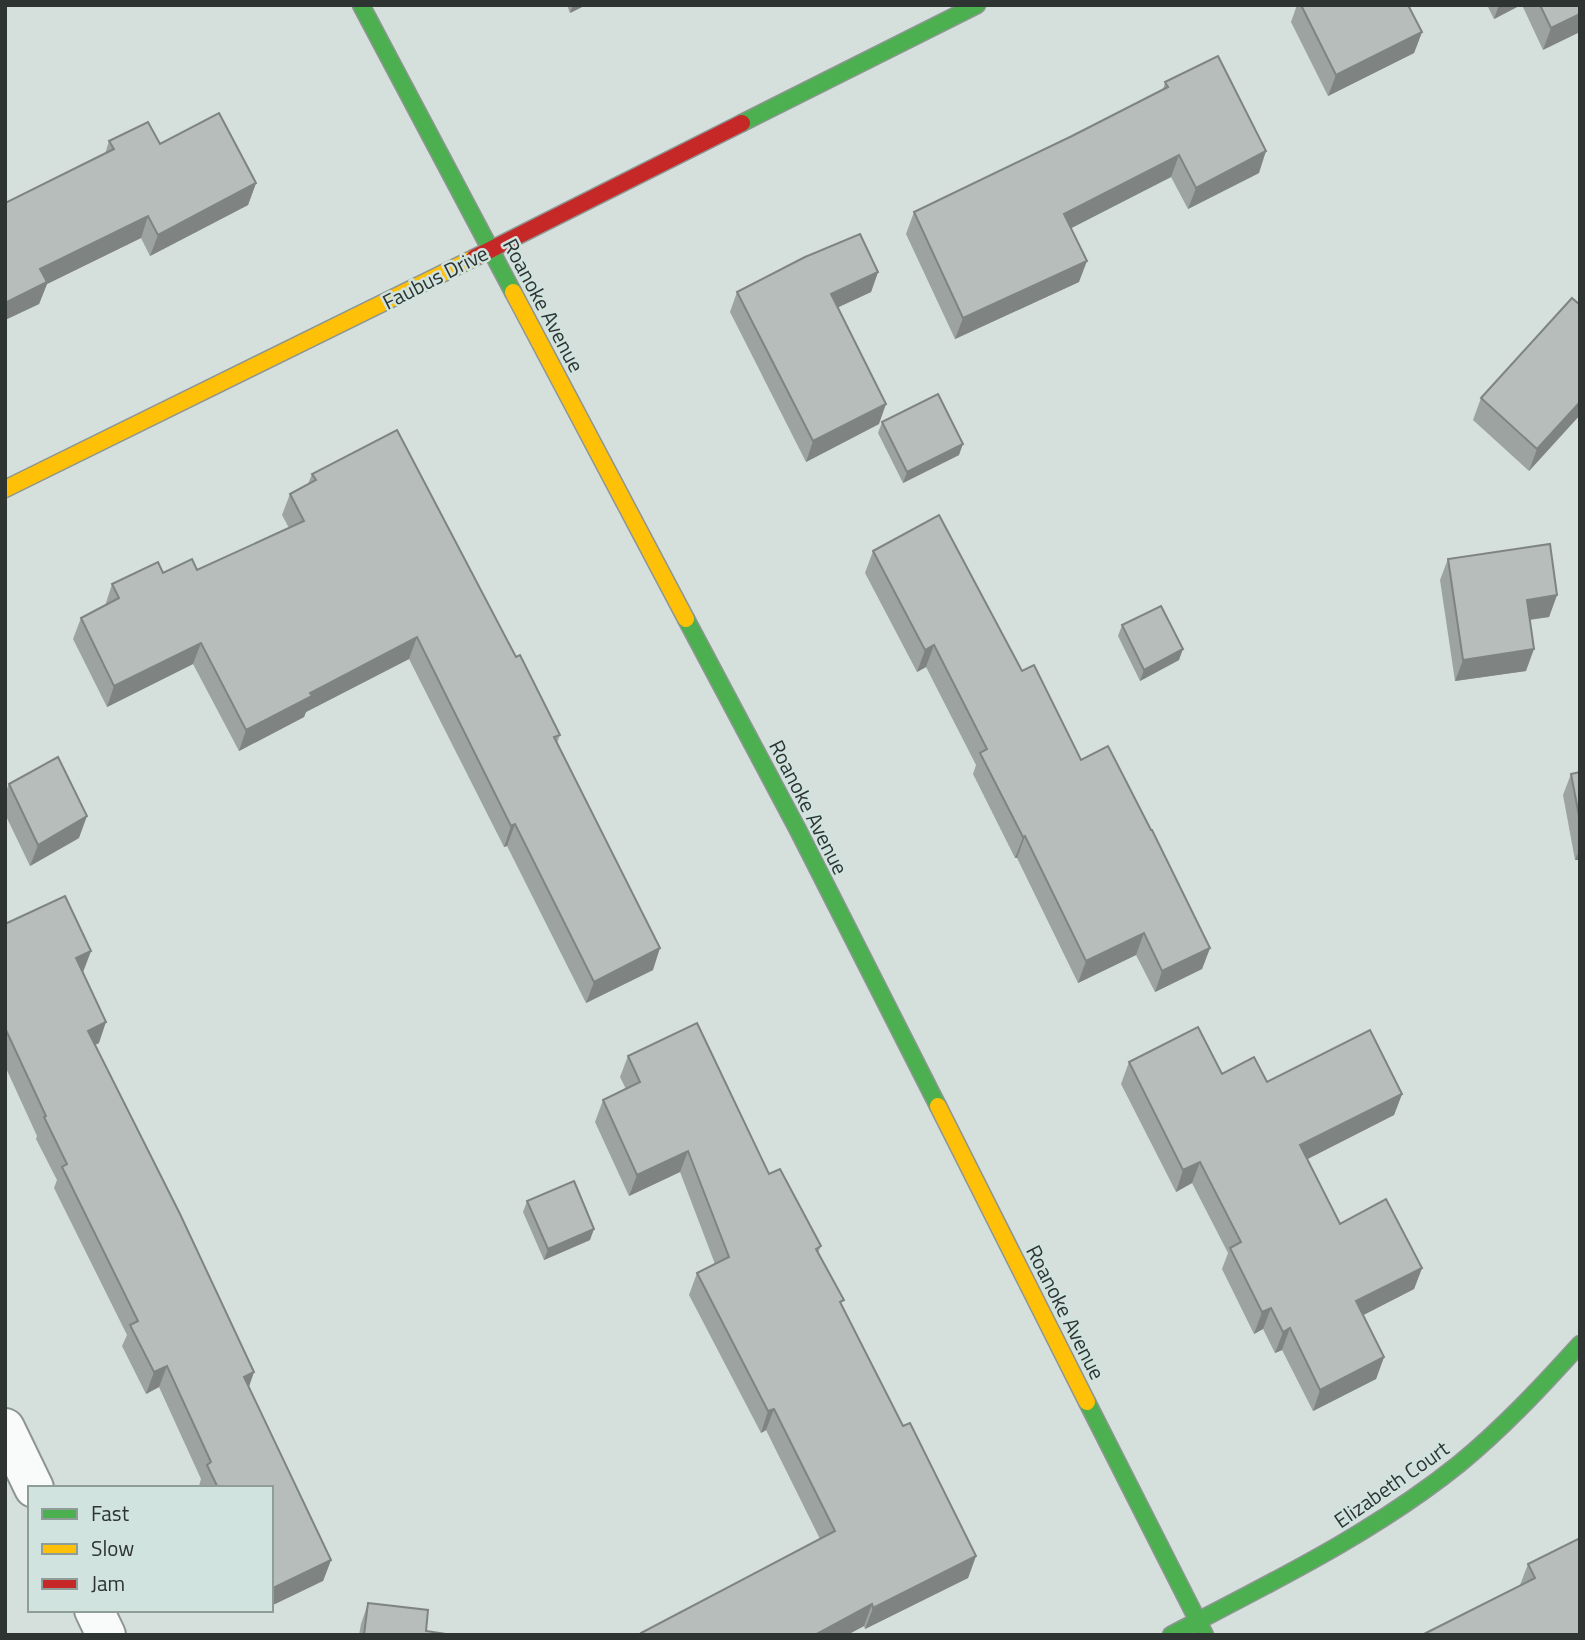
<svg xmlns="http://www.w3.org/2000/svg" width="1585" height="1640" viewBox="0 0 1585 1640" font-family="'Titillium Web',sans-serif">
	<rect width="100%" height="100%" fill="#d5dfdc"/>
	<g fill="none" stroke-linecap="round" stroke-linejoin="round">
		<g stroke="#8e9693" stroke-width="42">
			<g id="street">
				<path d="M 5,1428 L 34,1488"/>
				<path d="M 94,1610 L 106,1635"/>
			</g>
		</g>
		<g stroke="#8e9693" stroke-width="19">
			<g id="fast">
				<path d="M 361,5 L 513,292"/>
				<path d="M 742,123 L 977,5"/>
				<path d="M 686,619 L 798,830 L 938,1106"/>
				<path d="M 1087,1402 L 1205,1635"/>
				<path d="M 1171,1635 C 1270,1583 1372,1534 1459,1464 C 1503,1428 1542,1386 1580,1344"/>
			</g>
		</g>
		<g stroke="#8e9693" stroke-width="19">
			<g id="slow">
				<path d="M 513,292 L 686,619"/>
				<path d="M 5,489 L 474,258"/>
				<path d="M 938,1106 L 1087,1402"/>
			</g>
		</g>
		<g stroke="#8e9693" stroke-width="19">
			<path id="jam" d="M 474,258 L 742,123"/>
		</g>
		<use href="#street" stroke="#f9fafa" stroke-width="38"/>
		<use href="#fast" stroke="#4caf50" stroke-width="16"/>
		<use href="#slow" stroke="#ffc107" stroke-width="16"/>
		<use href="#jam" stroke="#c62828" stroke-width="16"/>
	</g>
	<g fill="#9da3a1">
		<path d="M 567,5 L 586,5 L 570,13 Z"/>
		<path d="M 1297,5 L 1408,5 L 1422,32 L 1414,53 L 1328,96 L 1291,22 Z"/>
		<path d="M 1487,5 L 1521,5 L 1494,19 Z"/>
		<path d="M 1522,5 L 1580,5 L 1543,50 Z"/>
		<path d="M 1165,82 L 1259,173 L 1188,209 L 1171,177 L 1071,228 L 1079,282 L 955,339 L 906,234 L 914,212 L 1072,136 L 1163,90 Z"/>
		<path d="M 109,141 L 160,144 L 256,183 L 248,205 L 150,256 L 141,238 L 47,284 L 39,304 L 5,320 L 105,154 Z"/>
		<path d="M 878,272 L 871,292 L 838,307 L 879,424 L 806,462 L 730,312 L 737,292 Z"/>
		<path d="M 1481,398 L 1580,415 L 1529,471 L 1473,420 Z"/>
		<path d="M 882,422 L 959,455 L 903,483 L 878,433 Z"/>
		<path d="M 312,474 L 516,657 L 560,735 L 557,743 L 653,970 L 586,1003 L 507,846 L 504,847 L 409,659 L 306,712 L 304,717 L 239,751 L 193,664 L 107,707 L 73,639 L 81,618 L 105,606 L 112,584 L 163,573 L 197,570 L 289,528 L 282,515 L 290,494 L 308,484 Z"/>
		<path d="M 873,551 L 1022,671 L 1081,760 L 1210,948 L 1202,969 L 1155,992 L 1136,955 L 1078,983 L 1017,858 L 1015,858 L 973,774 L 976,765 L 926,667 L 917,672 L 865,573 Z"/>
		<path d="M 1448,559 L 1557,595 L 1549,617 L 1530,620 L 1526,671 L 1455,681 L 1440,580 Z"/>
		<path d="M 1122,625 L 1179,660 L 1140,681 L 1118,636 Z"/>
		<path d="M 1580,772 L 1580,860 L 1575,860 L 1563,795 L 1571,774 Z"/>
		<path d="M 9,784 L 79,838 L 30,866 L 5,814 L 5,793 Z"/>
		<path d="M 5,924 L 91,951 L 83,972 L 99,1043 L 95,1045 L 254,1372 L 249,1387 L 331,1560 L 323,1581 L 271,1488 L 200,1488 L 199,1486 L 201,1479 L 159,1387 L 146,1394 L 122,1346 L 127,1335 L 54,1188 L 57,1180 L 36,1139 L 37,1136 L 5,1066 Z"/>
		<path d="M 628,1056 L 769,1174 L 821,1246 L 818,1253 L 842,1306 L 903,1426 L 976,1556 L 968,1578 L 865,1629 L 864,1626 L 847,1635 L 640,1635 L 641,1633 L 820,1539 L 766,1430 L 761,1433 L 689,1295 L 697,1273 L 715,1264 L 680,1172 L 629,1196 L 595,1122 L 603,1100 L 626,1089 L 620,1077 Z"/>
		<path d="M 1129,1062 L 1222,1074 L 1267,1082 L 1402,1094 L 1394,1115 L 1307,1159 L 1340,1224 L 1422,1268 L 1414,1289 L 1363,1315 L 1384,1357 L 1376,1379 L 1313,1411 L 1282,1350 L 1275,1353 L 1263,1329 L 1254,1334 L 1222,1269 L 1228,1253 L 1192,1183 L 1176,1192 L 1121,1084 Z"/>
		<path d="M 527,1201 L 590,1240 L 544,1260 L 523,1212 Z"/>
		<path d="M 1528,1564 L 1580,1635 L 1520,1585 Z"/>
		<path d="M 368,1603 L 426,1631 L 453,1635 L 359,1635 L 361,1624 Z"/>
	</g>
	<g fill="#7f8483">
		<path d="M 573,5 L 586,5 L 570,13 Z"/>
		<path d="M 1499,5 L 1521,5 L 1494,19 Z"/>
		<path d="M 1580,14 L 1580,32 L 1543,50 L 1551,28 Z"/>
		<path d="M 1422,32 L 1414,53 L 1328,96 L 1336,75 Z"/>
		<path d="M 1266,151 L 1259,173 L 1188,209 L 1196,188 Z"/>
		<path d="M 1179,155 L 1171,177 L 1056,236 L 1064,214 Z"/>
		<path d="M 256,183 L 248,205 L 150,256 L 158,235 Z"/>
		<path d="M 148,216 L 141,238 L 47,284 L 39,304 L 5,320 L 5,303 L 40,269 Z"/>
		<path d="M 1087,261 L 1079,282 L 955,339 L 963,318 Z"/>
		<path d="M 878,272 L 871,292 L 824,314 L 831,294 Z"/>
		<path d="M 1580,402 L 1580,415 L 1529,471 L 1537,449 Z"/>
		<path d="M 886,404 L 879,424 L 806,462 L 813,441 Z"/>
		<path d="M 963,444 L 959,455 L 903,483 L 907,472 Z"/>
		<path d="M 1557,595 L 1549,617 L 1519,621 L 1527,600 Z"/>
		<path d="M 417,637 L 409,659 L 306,712 L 304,717 L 239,751 L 246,730 L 310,693 Z"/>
		<path d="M 201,643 L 193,664 L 107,707 L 114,686 Z"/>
		<path d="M 934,645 L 926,667 L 917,672 L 925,650 Z"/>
		<path d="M 1183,649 L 1179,660 L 1140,681 L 1144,670 Z"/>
		<path d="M 1534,649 L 1526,671 L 1455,681 L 1463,660 Z"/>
		<path d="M 87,816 L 79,838 L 30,866 L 38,845 Z"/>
		<path d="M 515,824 L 507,846 L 504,847 L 511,826 Z"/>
		<path d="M 1025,836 L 1017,858 L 1015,858 L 1023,837 Z"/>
		<path d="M 1580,849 L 1580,860 L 1575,860 Z"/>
		<path d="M 1144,933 L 1136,955 L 1078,983 L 1086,961 Z"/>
		<path d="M 660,948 L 653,970 L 586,1003 L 594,982 Z"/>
		<path d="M 1210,948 L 1202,969 L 1155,992 L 1162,971 Z"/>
		<path d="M 91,951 L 83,972 L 76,958 Z"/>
		<path d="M 106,1022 L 99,1043 L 80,1052 L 88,1031 Z"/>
		<path d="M 1402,1094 L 1394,1115 L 1292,1167 L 1300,1145 Z"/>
		<path d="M 688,1151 L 680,1172 L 629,1196 L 637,1175 Z"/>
		<path d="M 1200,1162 L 1192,1183 L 1176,1192 L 1183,1170 Z"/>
		<path d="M 594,1229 L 590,1240 L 544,1260 L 548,1249 Z"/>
		<path d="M 1422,1268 L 1414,1289 L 1348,1323 L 1356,1301 Z"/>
		<path d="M 1271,1308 L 1263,1329 L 1254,1334 L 1262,1312 Z"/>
		<path d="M 1290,1328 L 1282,1350 L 1275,1353 L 1283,1332 Z"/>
		<path d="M 1384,1357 L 1376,1379 L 1313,1411 L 1320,1390 Z"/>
		<path d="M 167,1366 L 159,1387 L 146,1394 L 154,1372 Z"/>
		<path d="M 254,1372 L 246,1394 L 244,1377 Z"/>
		<path d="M 774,1409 L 766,1430 L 761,1433 L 768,1411 Z"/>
		<path d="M 976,1556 L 968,1578 L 865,1629 L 873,1608 Z"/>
		<path d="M 331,1560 L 323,1581 L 271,1606 L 271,1589 Z"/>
		<path d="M 872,1604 L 864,1626 L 847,1635 L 815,1635 Z"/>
	</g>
	<g fill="#b6bdbb" stroke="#7f8483" stroke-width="2">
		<path d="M 1301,5 L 1408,5 L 1422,32 L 1336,75 Z"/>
		<path d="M 1540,5 L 1580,5 L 1580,14 L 1551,28 Z"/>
		<path d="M 1218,56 L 1266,151 L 1196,188 L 1179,155 L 1064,214 L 1087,261 L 963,318 L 914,212 L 1072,136 L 1168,87 L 1165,82 Z"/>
		<path d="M 219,113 L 256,183 L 158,235 L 148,216 L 40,269 L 47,282 L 5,303 L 5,203 L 114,149 L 109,141 L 148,122 L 160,144 Z"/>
		<path d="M 860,234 L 878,272 L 831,294 L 886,404 L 813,441 L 737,292 L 805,257 Z"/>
		<path d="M 1572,298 L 1580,305 L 1580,402 L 1537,449 L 1481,398 Z"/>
		<path d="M 938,394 L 963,444 L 907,472 L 882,422 Z"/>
		<path d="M 397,430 L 516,657 L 520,655 L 560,735 L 554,737 L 660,948 L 594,982 L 515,824 L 511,826 L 417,637 L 310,693 L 312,696 L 246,730 L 201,643 L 114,686 L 81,618 L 119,598 L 112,584 L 158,562 L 163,573 L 192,559 L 197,570 L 304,521 L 290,494 L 316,480 L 312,474 Z"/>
		<path d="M 939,515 L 1022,671 L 1034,665 L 1081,760 L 1108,746 L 1151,830 L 1152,830 L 1210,948 L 1162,971 L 1144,933 L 1086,961 L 1025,836 L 1023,837 L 980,753 L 987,749 L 934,645 L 925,650 L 873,551 Z"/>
		<path d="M 1550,544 L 1557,595 L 1527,600 L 1534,649 L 1463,660 L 1448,559 Z"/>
		<path d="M 1161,606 L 1183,649 L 1144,670 L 1122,625 Z"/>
		<path d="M 58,757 L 87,816 L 38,845 L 9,784 Z"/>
		<path d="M 1580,772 L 1580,821 L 1571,774 Z"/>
		<path d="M 65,896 L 91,951 L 76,958 L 106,1022 L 88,1031 L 180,1214 L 254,1372 L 244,1377 L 331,1560 L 271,1589 L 271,1488 L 218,1488 L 207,1465 L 211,1462 L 167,1366 L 154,1372 L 130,1325 L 138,1321 L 62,1167 L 67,1164 L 44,1117 L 46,1116 L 5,1028 L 5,924 Z"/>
		<path d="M 697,1023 L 769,1174 L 780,1169 L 821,1246 L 816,1249 L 844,1300 L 840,1302 L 903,1426 L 910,1423 L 976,1556 L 873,1608 L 872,1604 L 815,1635 L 642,1635 L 641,1633 L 835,1531 L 774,1409 L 768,1411 L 697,1273 L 729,1257 L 688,1151 L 637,1175 L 603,1100 L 640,1082 L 628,1056 Z"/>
		<path d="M 1198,1027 L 1222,1074 L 1254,1057 L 1267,1082 L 1370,1030 L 1402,1094 L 1300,1145 L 1340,1224 L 1386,1199 L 1422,1268 L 1356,1301 L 1384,1357 L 1320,1390 L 1290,1328 L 1283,1332 L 1271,1308 L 1262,1312 L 1230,1248 L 1241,1242 L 1200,1162 L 1183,1170 L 1129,1062 Z"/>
		<path d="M 574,1181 L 594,1229 L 548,1249 L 527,1201 Z"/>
		<path d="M 1580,1538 L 1580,1635 L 1422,1635 L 1535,1578 L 1528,1564 Z"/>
		<path d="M 368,1603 L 428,1610 L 426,1631 L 453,1635 L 364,1635 Z"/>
	</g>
	<g text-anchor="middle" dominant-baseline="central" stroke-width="5" stroke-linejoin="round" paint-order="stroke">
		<g font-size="21" fill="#2d3432" stroke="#d1e3de">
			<text transform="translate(435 277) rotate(-27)">Faubus Drive</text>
			<text transform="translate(544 305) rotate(62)">Roanoke Avenue</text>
			<text transform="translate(809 807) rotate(63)">Roanoke Avenue</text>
			<text transform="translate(1066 1312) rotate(63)">Roanoke Avenue</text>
			<text transform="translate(1391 1484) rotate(-35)">Elizabeth Court</text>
		</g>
	</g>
	<rect width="1585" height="1640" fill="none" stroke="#2d3432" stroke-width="14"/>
	<rect x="28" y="1486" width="245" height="126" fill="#d1e3de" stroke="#8f9d99" stroke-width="2"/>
	<rect x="42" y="1509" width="35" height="10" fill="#4caf50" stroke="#8f9d99" stroke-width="2"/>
	<text x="91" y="1521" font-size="21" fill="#2d3432">Fast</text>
	<rect x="42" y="1544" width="35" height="10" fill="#ffc107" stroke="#8f9d99" stroke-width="2"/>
	<text x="91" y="1556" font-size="21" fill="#2d3432">Slow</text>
	<rect x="42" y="1579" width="35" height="10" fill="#c62828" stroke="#8f9d99" stroke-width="2"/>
	<text x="91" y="1591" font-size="21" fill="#2d3432">Jam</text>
</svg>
